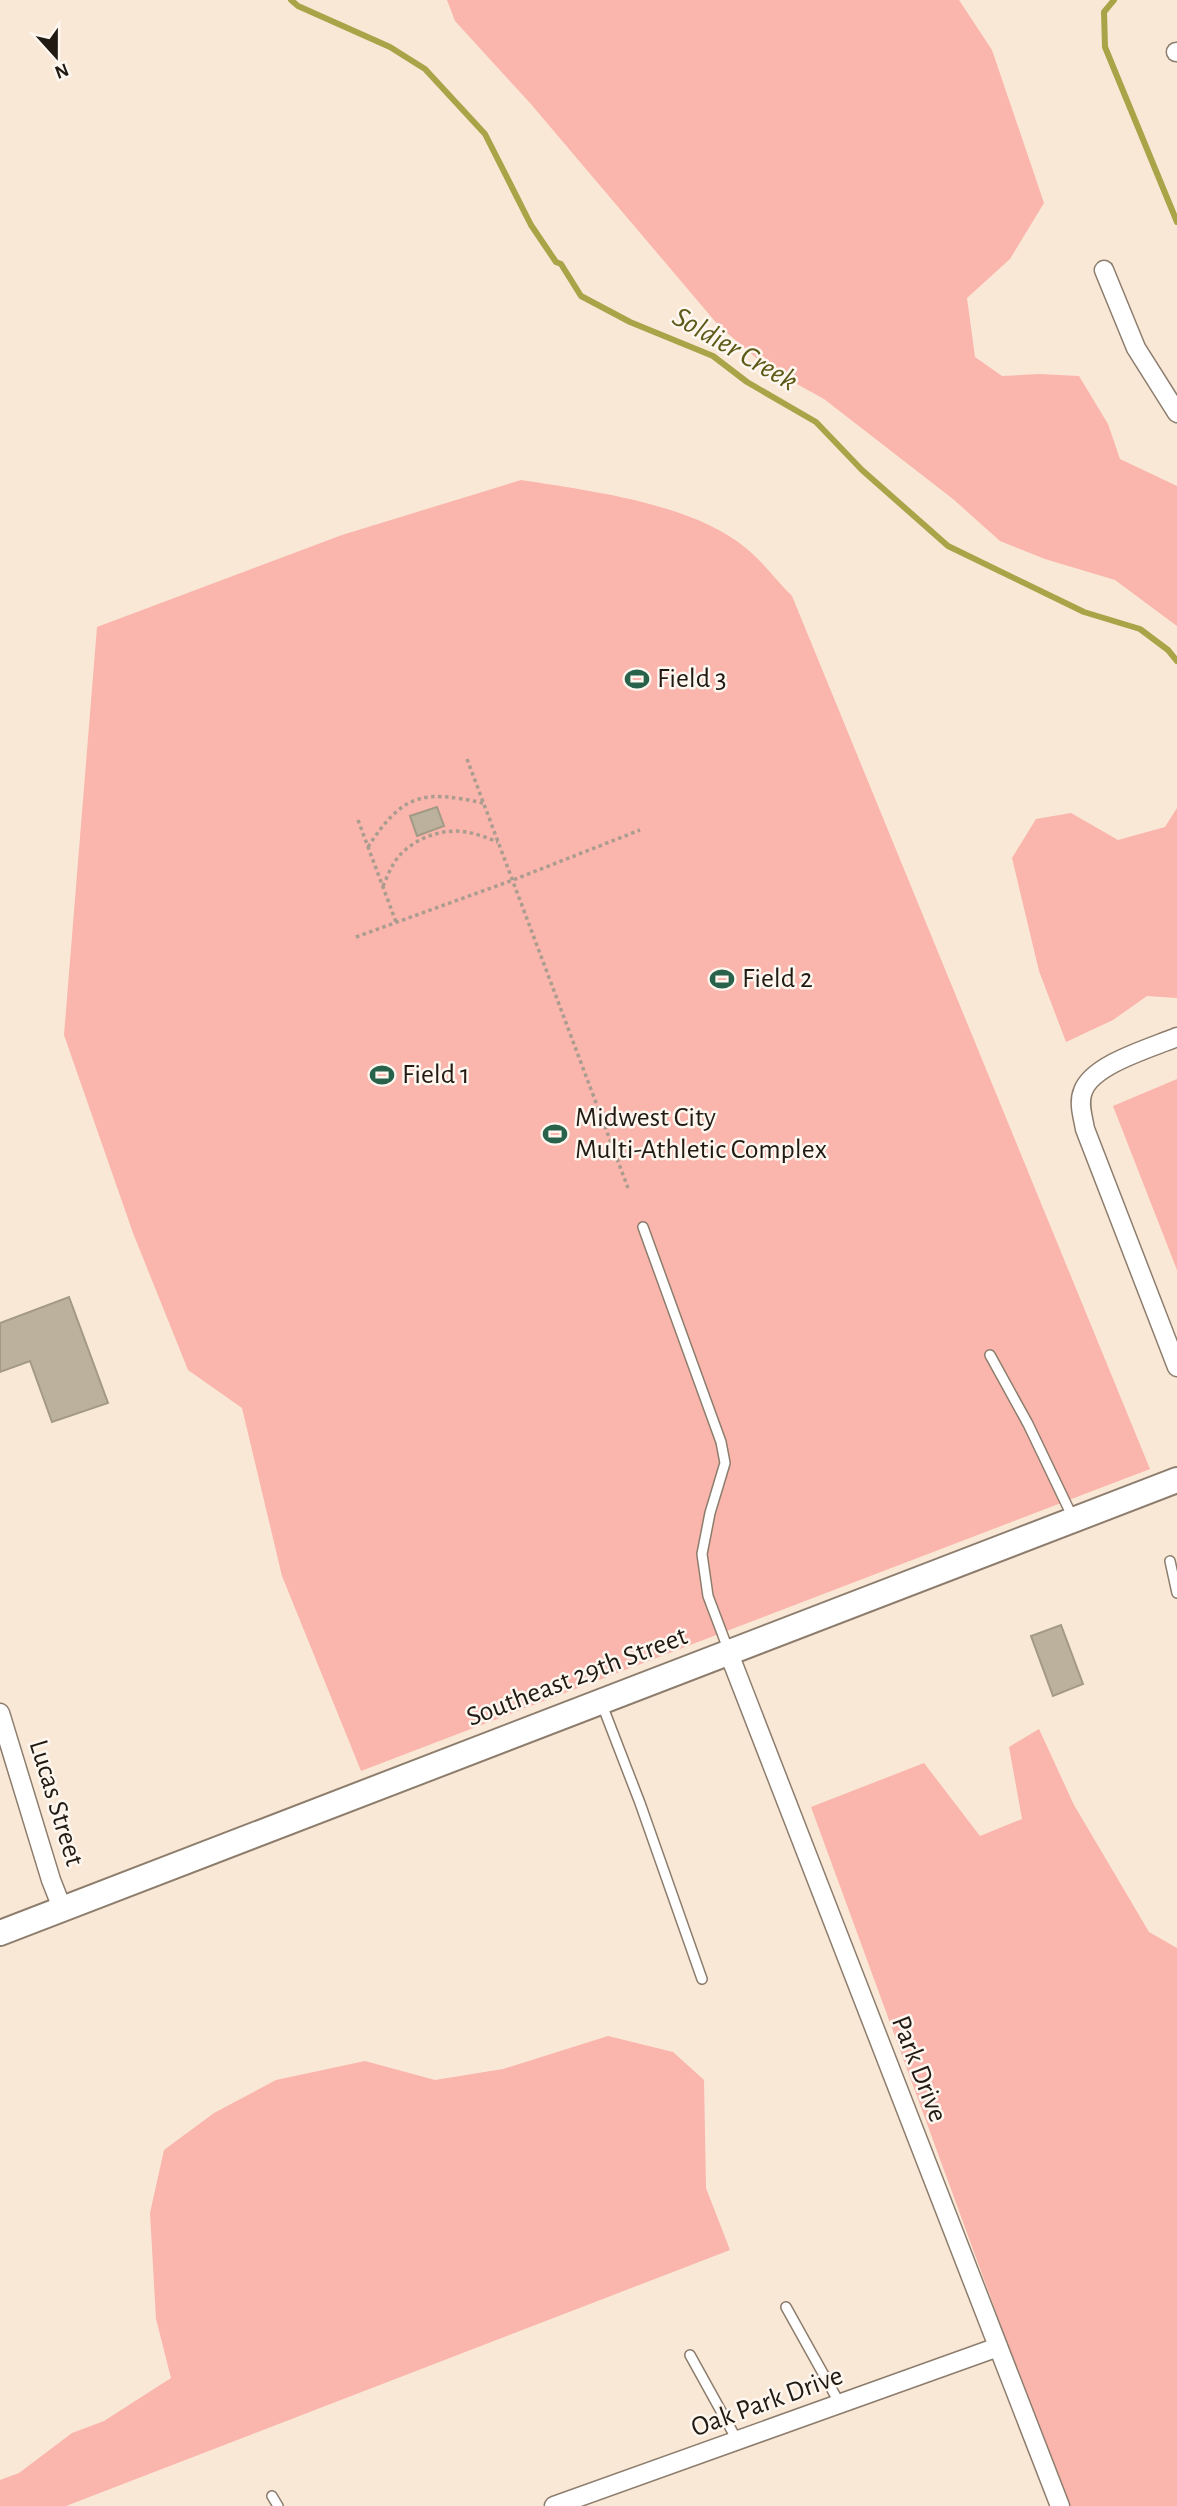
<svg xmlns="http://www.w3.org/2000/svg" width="1177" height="2506" viewBox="0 0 1177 2506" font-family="'Alegreya Sans',sans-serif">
	<rect width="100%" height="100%" fill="#fae8d7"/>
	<g fill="#fab5ac">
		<path d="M 447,0 L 959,0 L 992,50 L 1044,203 L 1010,259 L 967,298 L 975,357 L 1002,376 L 1039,374 L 1079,376 L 1108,424 L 1120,459 L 1177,486 L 1177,626 L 1115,580 L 1045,559 L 1000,541 L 953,499 L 824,399 L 768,368 L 719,326 L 530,103 L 455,21 Z"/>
		<path d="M 521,480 C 590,491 693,503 747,549 C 763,562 777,581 792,596 L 1150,1469 L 361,1771 L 282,1576 L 242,1408 L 188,1370 L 133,1233 L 64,1035 L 97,627 L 342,535 Z"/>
		<path d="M 1177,808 L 1177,998 L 1147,996 L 1113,1020 L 1066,1042 L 1039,971 L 1012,858 L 1036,819 L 1071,813 L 1118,840 L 1165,827 Z"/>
		<path d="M 1177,1079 L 1177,1270 L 1113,1106 Z"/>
		<path d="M 1039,1729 L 1074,1805 L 1149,1932 L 1177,1948 L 1177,2506 L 1067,2506 L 811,1807 L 924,1763 L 980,1836 L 1022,1819 L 1009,1747 Z"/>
		<path d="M 608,2036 L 673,2052 L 704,2080 L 706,2188 L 730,2250 L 66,2506 L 0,2506 L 0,2480 L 19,2473 L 72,2433 L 104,2421 L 171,2378 L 156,2319 L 150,2213 L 164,2150 L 214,2113 L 276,2080 L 365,2061 L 435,2080 L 503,2069 Z"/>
	</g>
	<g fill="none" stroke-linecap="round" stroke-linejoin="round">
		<g stroke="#a9a448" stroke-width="6">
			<path d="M 291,0 L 298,6 L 390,47 L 425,69 L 485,134 L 531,225 L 556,262 L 561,264 L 581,296 L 630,322 L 713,356 L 747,382 L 816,422 L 862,470 L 948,546 L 1084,612 L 1140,629 L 1168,650 L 1177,661"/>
			<path d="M 1114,0 L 1104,12 L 1105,47 L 1177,222"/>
		</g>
	</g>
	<g fill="#bbb19d" stroke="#a39a86" stroke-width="2">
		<path d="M 437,807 L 444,826 L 417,836 L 410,816 Z"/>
		<path d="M 69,1297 L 108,1403 L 52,1422 L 30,1361 L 0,1372 L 0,1323 Z"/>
		<path d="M 1061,1625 L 1083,1684 L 1053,1696 L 1031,1636 Z"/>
	</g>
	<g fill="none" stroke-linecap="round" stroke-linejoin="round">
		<g stroke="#8d7d6d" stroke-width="12">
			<g id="service">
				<path d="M 643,1227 L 721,1442 L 725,1463 L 710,1513 L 702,1554 L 708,1596 L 728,1649"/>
				<path d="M 990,1355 L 1028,1424 L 1073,1518"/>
				<path d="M 1170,1561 L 1177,1593"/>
				<path d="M 601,1702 L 640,1803 L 702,1979"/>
				<path d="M 786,2307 L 840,2404"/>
				<path d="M 690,2355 L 737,2440"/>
				<path d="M 272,2496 L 278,2506"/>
			</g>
		</g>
		<g stroke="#8d7d6d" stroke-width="21">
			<g id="minor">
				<path d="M 1176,52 L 1177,52"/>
				<path d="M 1104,270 L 1136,348 L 1177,413"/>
				<path d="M 1177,1037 C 1151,1048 1093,1064 1083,1091 C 1078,1103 1083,1117 1085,1129 L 1177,1367"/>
				<path d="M 728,1651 L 1060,2506"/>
				<path d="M 0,1713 L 51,1880 L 62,1908"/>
				<path d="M 554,2506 L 998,2347"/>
			</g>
		</g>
		<g stroke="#8d7d6d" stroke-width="28">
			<path id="secondary" d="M 0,1933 L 1177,1480"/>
		</g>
		<g stroke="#aa9c8f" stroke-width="3.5" stroke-dasharray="3.5 3.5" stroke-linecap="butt">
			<path d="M 467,759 L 628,1188"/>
			<path d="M 358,820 L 396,922"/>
			<path d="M 368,847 C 403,793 423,790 483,803"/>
			<path d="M 383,886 C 388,875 393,861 402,853 C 418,837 444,828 467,832 C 477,834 488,838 498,842"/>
			<path d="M 356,937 L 513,880 L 640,830"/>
		</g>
		<use href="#service" stroke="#fff" stroke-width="9"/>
		<use href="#minor" stroke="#fff" stroke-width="18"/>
		<use href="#secondary" stroke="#fff" stroke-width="24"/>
	</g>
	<defs>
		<g id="stadium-bare" transform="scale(1.89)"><path d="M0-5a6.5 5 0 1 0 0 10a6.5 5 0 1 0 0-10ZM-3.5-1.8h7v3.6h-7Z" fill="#28624b" stroke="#fef7f0" stroke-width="2.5" paint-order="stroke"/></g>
	</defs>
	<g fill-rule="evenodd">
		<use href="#stadium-bare" x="637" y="679"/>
		<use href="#stadium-bare" x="722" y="979"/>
		<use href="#stadium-bare" x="382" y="1075"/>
		<use href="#stadium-bare" x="555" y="1134"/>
	</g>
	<g text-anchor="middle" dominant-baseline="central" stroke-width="5" stroke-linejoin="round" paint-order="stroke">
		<g font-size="28" fill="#201a13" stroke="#fef7f0" text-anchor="start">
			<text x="657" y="679">Field 3</text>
			<text x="742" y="979">Field 2</text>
			<text x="402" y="1075">Field 1</text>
			<text x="575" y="1118">Midwest City<tspan x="575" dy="32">Multi-Athletic Complex</tspan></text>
		</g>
		<g font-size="28" fill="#201a13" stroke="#fef7f0">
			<text transform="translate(577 1677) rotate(-21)">Southeast 29th Street</text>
			<text transform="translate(56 1803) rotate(73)">Lucas Street</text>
			<text transform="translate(919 2069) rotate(69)">Park Drive</text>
			<text transform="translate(767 2402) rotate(-20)">Oak Park Drive</text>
		</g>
		<g font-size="30" font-style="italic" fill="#5d5916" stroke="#fef7f0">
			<text transform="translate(735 349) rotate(30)">Soldier Creek</text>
		</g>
	</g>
	<g transform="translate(56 56) rotate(159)" stroke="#fef7f0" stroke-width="5" paint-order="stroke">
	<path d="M0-5L12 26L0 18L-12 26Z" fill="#201a13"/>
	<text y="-10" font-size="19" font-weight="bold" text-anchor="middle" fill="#201a13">N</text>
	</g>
</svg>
